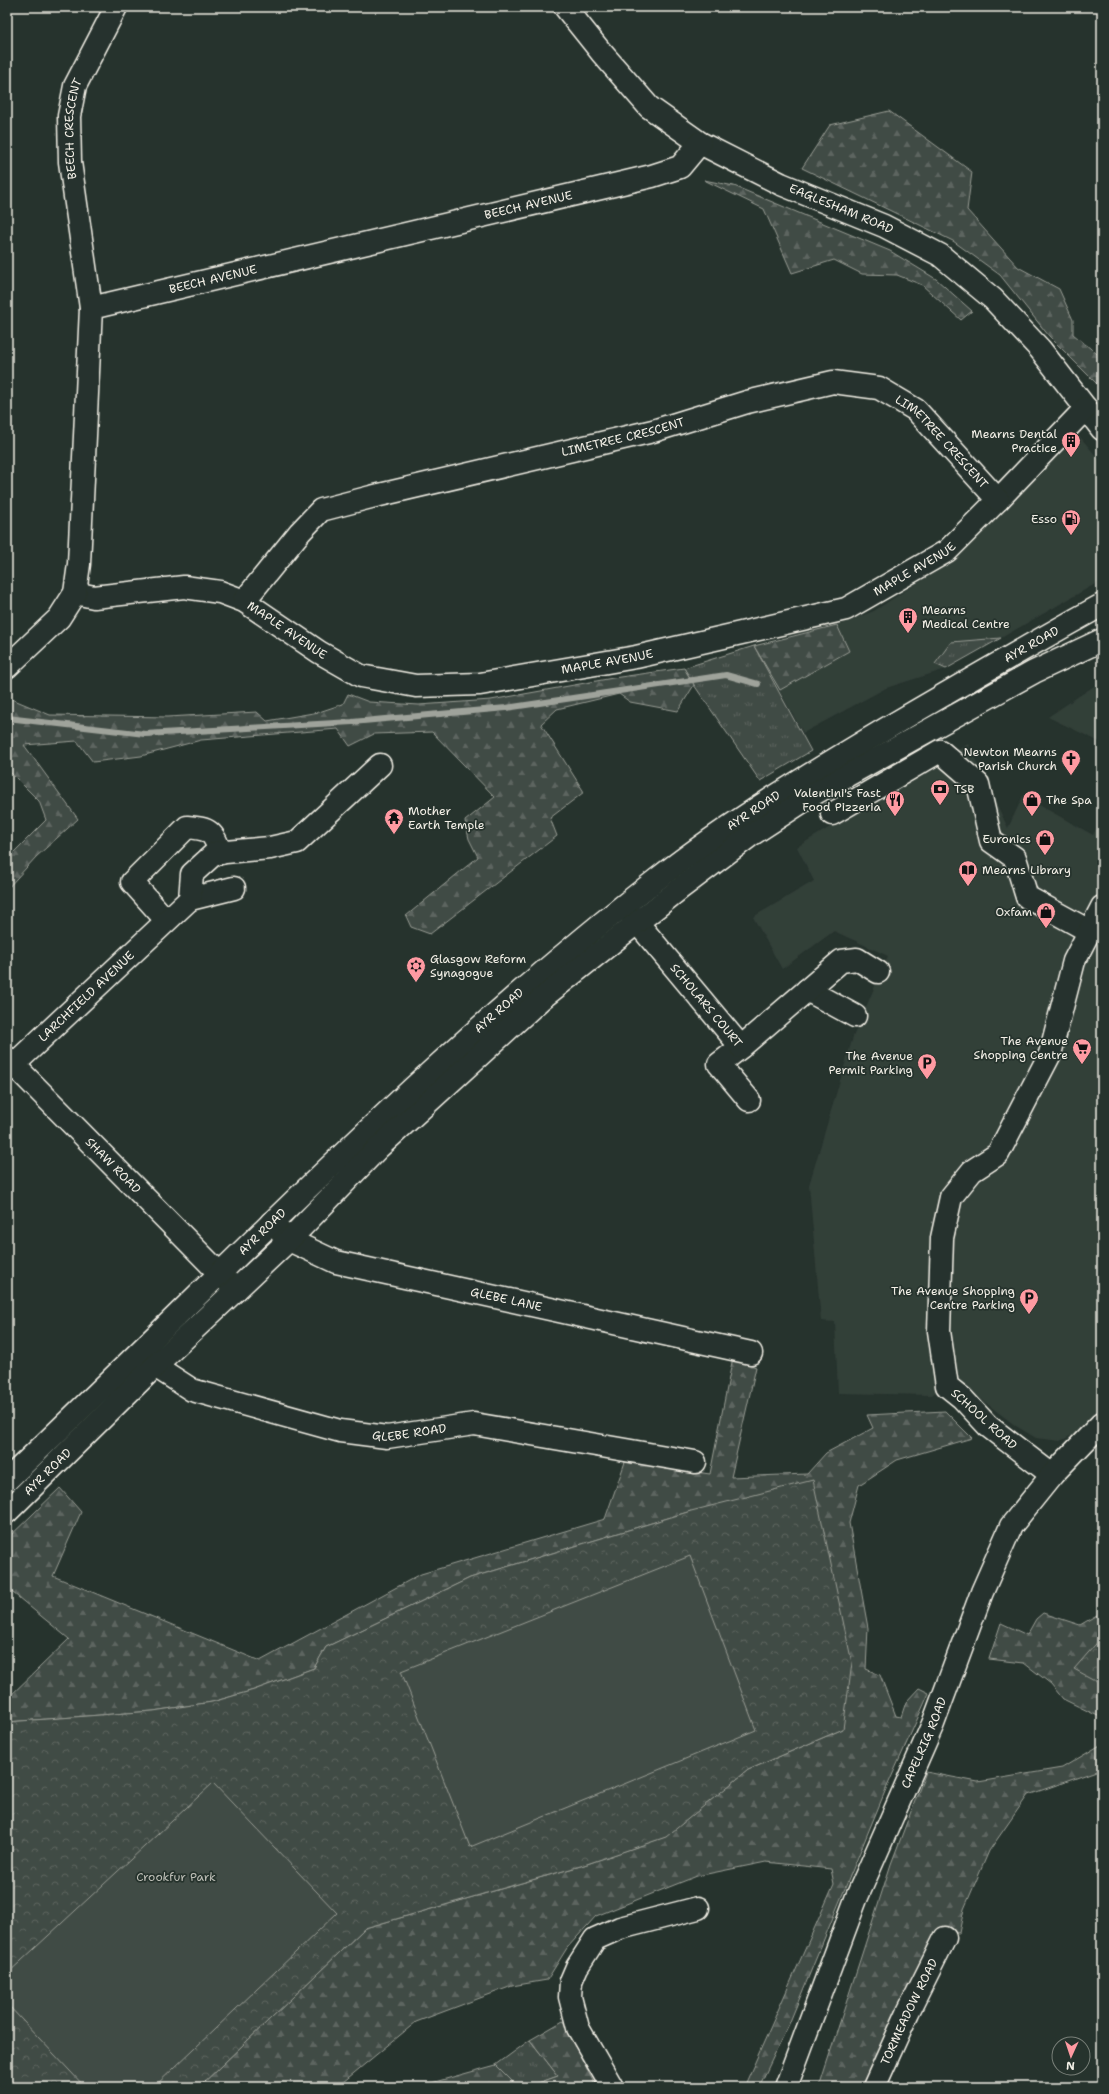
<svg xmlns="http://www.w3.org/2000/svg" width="1109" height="2094" viewBox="0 0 1109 2094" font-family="'Shantell Sans',sans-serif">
	<defs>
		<pattern id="grass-tufts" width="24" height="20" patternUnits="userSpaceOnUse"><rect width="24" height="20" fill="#414b45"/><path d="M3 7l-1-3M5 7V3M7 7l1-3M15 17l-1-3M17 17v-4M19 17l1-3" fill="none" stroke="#5d6560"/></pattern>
		<pattern id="forest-firs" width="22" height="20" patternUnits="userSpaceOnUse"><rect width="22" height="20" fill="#414b45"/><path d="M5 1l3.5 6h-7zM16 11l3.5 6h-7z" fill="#5d6560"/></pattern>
		<pattern id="park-crowns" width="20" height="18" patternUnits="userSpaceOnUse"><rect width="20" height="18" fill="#414b45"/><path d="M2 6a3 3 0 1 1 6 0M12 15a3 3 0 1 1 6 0" fill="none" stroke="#5d6560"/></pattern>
	</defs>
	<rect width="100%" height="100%" fill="#26332d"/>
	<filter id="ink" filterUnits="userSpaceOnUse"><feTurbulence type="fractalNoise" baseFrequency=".025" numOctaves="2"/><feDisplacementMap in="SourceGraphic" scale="8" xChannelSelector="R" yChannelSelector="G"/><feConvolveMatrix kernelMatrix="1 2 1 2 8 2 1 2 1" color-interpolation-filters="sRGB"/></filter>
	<g filter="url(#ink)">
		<g fill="#333f39">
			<path d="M 1075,431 L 1102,463 L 1102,580 L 1001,638 L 951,642 L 935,664 L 946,669 L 886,688 L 803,733 L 779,690 L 849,651 L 837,625 L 874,611 L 955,558 Z"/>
			<path d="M 1102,681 L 1102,743 L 1048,717 L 1079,696 Z"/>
			<path d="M 968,744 L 1008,828 L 1023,796 L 1093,835 L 1096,829 L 1102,832 L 1102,1407 L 1087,1428 L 1060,1441 L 1036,1438 L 1016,1426 L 953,1378 L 932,1395 L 838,1393 L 835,1322 L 821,1321 L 809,1185 L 853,1037 L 888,956 L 834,931 L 782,969 L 753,917 L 814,881 L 797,847 Z"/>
		</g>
		<g fill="url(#grass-tufts)" stroke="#9a9e96">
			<path d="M 1001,638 L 946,669 L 935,664 L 951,642 Z"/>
			<path d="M 754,646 L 811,751 L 760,781 L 694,685 L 684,668 Z"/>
			<path d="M 530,2040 L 558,2076 L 527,2087 L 518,2087 L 496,2065 Z"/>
		</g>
		<g fill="url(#forest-firs)" stroke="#9a9e96">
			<path d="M 889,111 L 972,172 L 967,210 L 1018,267 L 1059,289 L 1073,320 L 1073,334 L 1102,358 L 1102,389 L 1049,336 L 1000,275 L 953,241 L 802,168 L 830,125 Z"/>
			<path d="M 704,180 L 734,186 L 890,251 L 936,279 L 972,311 L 961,320 L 922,285 L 897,275 L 862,274 L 834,260 L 792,273 L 764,209 Z"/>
			<path d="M 837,625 L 849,651 L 780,690 L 754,646 Z"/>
			<path d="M 684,668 L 694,685 L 678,711 L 630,702 L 619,694 L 557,709 L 541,724 L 584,792 L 550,818 L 557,836 L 430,934 L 411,927 L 406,916 L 478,857 L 469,839 L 465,821 L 495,797 L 432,732 L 374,734 L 350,746 L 338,729 L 201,740 L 141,756 L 93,762 L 77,741 L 24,745 L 78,819 L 36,857 L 7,889 L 7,859 L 46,820 L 39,801 L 7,769 L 7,697 L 50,715 L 167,717 L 257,712 L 267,721 L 319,712 L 343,704 L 348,694 L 369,702 L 419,705 L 491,700 L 613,678 Z"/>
			<path d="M 733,1357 L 756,1367 L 731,1477 L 807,1474 L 826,1453 L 873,1428 L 867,1415 L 945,1411 L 972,1438 L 897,1460 L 859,1485 L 849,1523 L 868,1628 L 866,1669 L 880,1675 L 896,1716 L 901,1717 L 906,1702 L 919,1688 L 929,1693 L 886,1789 L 789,2024 L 759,2087 L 744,2087 L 834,1884 L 831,1869 L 766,1862 L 697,1876 L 596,1916 L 567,1948 L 547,1980 L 512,1986 L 416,2022 L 337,2087 L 199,2087 L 365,1928 L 584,1865 L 665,1837 L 748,1770 L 843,1729 L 691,1511 L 470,1578 L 326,1647 L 314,1668 L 254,1690 L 212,1702 L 153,1711 L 7,1722 L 7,1699 L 69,1639 L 7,1588 L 7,1539 L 60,1488 L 81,1512 L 53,1576 L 260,1661 L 421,1574 L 605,1519 L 625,1462 L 710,1474 Z"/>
			<path d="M 1102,1612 L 1102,1718 L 1063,1699 L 1051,1684 L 1024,1663 L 989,1659 L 1001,1623 L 1027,1635 L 1036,1619 L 1043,1613 L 1080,1625 Z"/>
			<path d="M 1102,1744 L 1102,1769 L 1028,1795 L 989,1851 L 964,1909 L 959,1933 L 937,1931 L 927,1948 L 862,2087 L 819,2087 L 891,1864 L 926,1772 L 978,1782 L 1062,1768 Z"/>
			<path d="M 563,2021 L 596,2087 L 527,2087 L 558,2076 L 530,2040 Z"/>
			<path d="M 496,2065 L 518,2087 L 422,2087 L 424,2085 Z"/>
		</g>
		<g fill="url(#park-crowns)" stroke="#9a9e96">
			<path d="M 813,1480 L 852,1663 L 843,1729 L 748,1770 L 666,1837 L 584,1865 L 365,1928 L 199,2087 L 7,2087 L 7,1722 L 153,1711 L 212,1702 L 254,1690 L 314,1668 L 326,1647 L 470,1578 L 691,1511 Z"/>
			<path d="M 1102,1637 L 1102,1684 L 1074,1669 Z"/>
		</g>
		<g fill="#414b45" stroke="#9a9e96">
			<path d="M 690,1556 L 756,1730 L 470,1847 L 401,1671 Z"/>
			<path d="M 213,1783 L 337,1913 L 154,2087 L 85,2087 L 7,2004 L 7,1974 Z"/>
		</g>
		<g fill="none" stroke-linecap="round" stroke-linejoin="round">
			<path stroke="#9fa39b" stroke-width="6" d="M 7,718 L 145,734 L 352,722 L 506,708 L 726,675 L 758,684"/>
			<g stroke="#f4f1e8" stroke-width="25">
				<g id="minor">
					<path id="s1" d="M 565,7 L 601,52 L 649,107 L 700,143 L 781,184 L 884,226 L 940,255 L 993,299 L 1040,349 L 1102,429"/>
					<path id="s2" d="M 91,308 L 70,162 L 69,116 L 75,86 L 116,7"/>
					<path id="s3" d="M 75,593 L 94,597 L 184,587 L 220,592 L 244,601 L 319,652 L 361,676 L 416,686 L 480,684 L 636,657 L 846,609 L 947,551 L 998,500 L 1086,408"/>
					<path id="s4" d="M 244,601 L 300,532 L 321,510 L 371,497 L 653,431 L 747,402 L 833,382 L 879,388 L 916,410 L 998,500"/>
					<path id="s5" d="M 7,667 L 59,618 L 75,593 L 79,564 L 91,308 L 652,176 L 680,167 L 700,143"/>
					<path d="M 832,814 L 940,751 L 978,784 L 991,841 L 1015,858 L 1027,897 L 1089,931"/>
					<path d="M 190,899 L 234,888"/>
					<path id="s6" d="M 625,908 L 741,1047 L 719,1064 L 749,1100"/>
					<path d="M 166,920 L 132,882 L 187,827 C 211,829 212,831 221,853"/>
					<path d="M 807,990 L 855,1016"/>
					<path d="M 741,1047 L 841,961 L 857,959 L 878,972"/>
					<path id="s7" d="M 7,1058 L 236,1290"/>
					<path id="s8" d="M 7,1071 L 190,899 L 192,874 L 215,853 L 270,848 L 297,842 L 380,765"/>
					<path id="s9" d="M 271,1223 L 289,1240 L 336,1262 L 751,1353"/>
					<path id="s10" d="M 142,1353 L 155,1366 L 192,1390 L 340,1431 L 387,1437 L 474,1424 L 695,1462"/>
					<path d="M 1052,1475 L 988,1426 L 962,1398 L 947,1386 L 939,1331 L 942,1238 L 951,1197 L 972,1171 L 998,1154 L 1050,1054 L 1074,961 L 1102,907"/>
					<path d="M 612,2087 L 578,2028 L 570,1997 L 571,1981 L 577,1967 L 595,1939 L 620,1928 L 698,1908"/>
					<path id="s11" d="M 786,2087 L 856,1899 L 933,1724 L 982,1592 L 1011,1526 L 1052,1475 L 1102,1423"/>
					<path id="s12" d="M 874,2087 L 908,2012 L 945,1938"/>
				</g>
			</g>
			<g stroke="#f4f1e8" stroke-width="25">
				<g id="major">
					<path id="s13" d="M 7,1480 C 221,1277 423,1061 656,880 C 733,820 816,770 899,721 C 966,682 1033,643 1102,605"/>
					<path id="s14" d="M 7,1512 L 155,1366 L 289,1240 L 377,1149 L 541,999 L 682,887 L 751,835 L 817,792 L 1034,672 L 1102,640"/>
				</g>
			</g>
			<use href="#minor" stroke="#26332d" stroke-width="22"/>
			<use href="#major" stroke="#26332d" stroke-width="22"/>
		</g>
	</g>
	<defs>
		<g id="building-pin" transform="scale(1)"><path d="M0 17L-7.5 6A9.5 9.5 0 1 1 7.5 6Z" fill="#ff9aa2" stroke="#26332d"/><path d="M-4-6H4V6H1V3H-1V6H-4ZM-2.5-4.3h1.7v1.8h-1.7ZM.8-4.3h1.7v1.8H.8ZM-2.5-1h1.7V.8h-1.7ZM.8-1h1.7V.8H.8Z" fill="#111"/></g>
		<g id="fuel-pin" transform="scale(1)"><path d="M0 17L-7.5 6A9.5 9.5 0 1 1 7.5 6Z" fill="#ff9aa2" stroke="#26332d"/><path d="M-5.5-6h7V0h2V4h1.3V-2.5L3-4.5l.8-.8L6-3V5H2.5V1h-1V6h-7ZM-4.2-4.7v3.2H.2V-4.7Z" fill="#111"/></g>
		<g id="church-pin" transform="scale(1)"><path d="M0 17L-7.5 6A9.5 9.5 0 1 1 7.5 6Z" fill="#ff9aa2" stroke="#26332d"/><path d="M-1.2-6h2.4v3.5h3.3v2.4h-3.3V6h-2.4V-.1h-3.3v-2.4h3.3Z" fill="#111"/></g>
		<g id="bank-pin" transform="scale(1)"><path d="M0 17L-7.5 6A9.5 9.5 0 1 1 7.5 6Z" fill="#ff9aa2" stroke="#26332d"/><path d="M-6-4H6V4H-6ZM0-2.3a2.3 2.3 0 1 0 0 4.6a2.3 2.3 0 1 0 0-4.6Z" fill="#111"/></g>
		<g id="restaurant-pin" transform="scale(1)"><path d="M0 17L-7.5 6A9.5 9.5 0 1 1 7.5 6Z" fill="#ff9aa2" stroke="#26332d"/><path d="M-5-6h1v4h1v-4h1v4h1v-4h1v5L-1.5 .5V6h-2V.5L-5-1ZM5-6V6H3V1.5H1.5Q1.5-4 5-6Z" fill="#111"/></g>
		<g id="shop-pin" transform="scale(1)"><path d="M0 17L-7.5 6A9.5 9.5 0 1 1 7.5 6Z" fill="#ff9aa2" stroke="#26332d"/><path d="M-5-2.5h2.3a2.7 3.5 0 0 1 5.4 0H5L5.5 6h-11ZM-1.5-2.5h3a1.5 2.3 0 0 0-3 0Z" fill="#111"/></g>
		<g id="temple-pin" transform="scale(1)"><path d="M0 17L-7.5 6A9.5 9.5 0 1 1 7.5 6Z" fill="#ff9aa2" stroke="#26332d"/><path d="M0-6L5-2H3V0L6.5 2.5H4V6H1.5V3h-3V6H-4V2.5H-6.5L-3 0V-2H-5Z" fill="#111"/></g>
		<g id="library-pin" transform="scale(1)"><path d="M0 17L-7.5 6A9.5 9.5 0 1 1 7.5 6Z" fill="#ff9aa2" stroke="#26332d"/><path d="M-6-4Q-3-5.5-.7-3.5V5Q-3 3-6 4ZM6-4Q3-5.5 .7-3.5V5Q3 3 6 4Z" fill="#111"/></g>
		<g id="synagogue-pin" transform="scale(1)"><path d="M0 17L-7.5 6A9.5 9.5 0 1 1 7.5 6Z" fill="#ff9aa2" stroke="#26332d"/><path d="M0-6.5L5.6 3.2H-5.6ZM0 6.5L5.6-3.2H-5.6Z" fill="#111"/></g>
		<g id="supermarket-pin" transform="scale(1)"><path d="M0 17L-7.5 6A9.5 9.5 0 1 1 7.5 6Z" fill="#ff9aa2" stroke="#26332d"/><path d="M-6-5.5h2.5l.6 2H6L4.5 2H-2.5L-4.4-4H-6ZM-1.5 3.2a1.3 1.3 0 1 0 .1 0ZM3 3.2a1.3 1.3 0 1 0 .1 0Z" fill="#111"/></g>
		<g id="parking-pin" transform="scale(1)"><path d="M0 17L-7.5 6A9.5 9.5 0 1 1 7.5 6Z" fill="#ff9aa2" stroke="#26332d"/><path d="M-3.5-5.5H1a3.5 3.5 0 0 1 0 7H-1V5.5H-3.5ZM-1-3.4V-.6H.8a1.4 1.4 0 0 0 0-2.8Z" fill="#111"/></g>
	</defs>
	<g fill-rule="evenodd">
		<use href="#building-pin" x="1071" y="441"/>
		<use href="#fuel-pin" x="1071" y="519"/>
		<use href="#building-pin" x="908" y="617"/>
		<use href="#church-pin" x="1071" y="759"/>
		<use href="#bank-pin" x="940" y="789"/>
		<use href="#restaurant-pin" x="895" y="800"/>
		<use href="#shop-pin" x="1032" y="800"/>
		<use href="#temple-pin" x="394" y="818"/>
		<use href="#shop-pin" x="1045" y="839"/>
		<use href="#library-pin" x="968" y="870"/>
		<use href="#shop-pin" x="1046" y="912"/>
		<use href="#synagogue-pin" x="416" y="966"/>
		<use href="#supermarket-pin" x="1082" y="1048"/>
		<use href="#parking-pin" x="927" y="1063"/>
		<use href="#parking-pin" x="1029" y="1298"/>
	</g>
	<g text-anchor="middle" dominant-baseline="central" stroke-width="3.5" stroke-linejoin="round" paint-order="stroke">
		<g font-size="12" fill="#f4f1e8" stroke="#26332d">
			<text stroke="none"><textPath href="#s2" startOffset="181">BEECH CRESCENT</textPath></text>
			<text stroke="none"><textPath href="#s5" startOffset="836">BEECH AVENUE</textPath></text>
			<text stroke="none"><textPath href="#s1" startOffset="349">EAGLESHAM ROAD</textPath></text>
			<text stroke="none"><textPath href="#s5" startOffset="512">BEECH AVENUE</textPath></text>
			<text stroke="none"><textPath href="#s4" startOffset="430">LIMETREE CRESCENT</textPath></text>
			<text stroke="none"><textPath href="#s4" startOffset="777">LIMETREE CRESCENT</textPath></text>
			<text stroke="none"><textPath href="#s3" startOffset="884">MAPLE AVENUE</textPath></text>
			<text stroke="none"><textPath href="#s3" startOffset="224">MAPLE AVENUE</textPath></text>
			<text stroke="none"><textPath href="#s13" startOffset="1328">AYR ROAD</textPath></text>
			<text stroke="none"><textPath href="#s3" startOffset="560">MAPLE AVENUE</textPath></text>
			<text stroke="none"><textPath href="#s13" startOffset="1004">AYR ROAD</textPath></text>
			<text stroke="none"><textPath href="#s8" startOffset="109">LARCHFIELD AVENUE</textPath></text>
			<text stroke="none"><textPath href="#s6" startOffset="127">SCHOLARS COURT</textPath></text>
			<text stroke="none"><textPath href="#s13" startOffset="680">AYR ROAD</textPath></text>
			<text stroke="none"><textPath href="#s7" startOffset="151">SHAW ROAD</textPath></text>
			<text stroke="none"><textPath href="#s13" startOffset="356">AYR ROAD</textPath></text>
			<text stroke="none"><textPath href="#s9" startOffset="251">GLEBE LANE</textPath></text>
			<text transform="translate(984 1419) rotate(42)">SCHOOL ROAD</text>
			<text stroke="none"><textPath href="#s10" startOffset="286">GLEBE ROAD</textPath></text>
			<text stroke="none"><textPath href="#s14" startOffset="57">AYR ROAD</textPath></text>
			<text stroke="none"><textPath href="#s11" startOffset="371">CAPELRIG ROAD</textPath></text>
			<text stroke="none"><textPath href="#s12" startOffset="83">TORMEADOW ROAD</textPath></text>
		</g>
		<g font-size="12" fill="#f4f1e8" stroke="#26332d" text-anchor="end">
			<text x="1057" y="434">Mearns Dental<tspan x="1057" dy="14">Practice</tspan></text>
			<text x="1057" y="519">Esso</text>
			<text x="922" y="610" text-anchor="start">Mearns<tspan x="922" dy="14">Medical Centre</tspan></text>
			<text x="1057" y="752">Newton Mearns<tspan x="1057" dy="14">Parish Church</tspan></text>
			<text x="954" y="789" text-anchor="start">TSB</text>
			<text x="881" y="793">Valentini's Fast<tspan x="881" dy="14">Food Pizzeria</tspan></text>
			<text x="1046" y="800" text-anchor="start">The Spa</text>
			<text x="408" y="811" text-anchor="start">Mother<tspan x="408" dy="14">Earth Temple</tspan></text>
			<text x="1031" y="839">Euronics</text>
			<text x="982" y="870" text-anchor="start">Mearns Library</text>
			<text x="1032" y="912">Oxfam</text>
			<text x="430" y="959" text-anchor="start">Glasgow Reform<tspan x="430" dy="14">Synagogue</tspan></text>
			<text x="1068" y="1041">The Avenue<tspan x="1068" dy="14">Shopping Centre</tspan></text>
			<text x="913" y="1056">The Avenue<tspan x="913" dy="14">Permit Parking</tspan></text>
			<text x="1015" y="1291">The Avenue Shopping<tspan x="1015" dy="14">Centre Parking</tspan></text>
		</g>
		<g font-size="12" fill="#bebfb7" stroke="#26332d">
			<text x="176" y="1877">Crookfur Park</text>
		</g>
	</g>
	<rect width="1109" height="2094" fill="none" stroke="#26332d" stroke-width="24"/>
	<rect x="12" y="12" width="1085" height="2070" fill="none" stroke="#f4f1e8" stroke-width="1.5" filter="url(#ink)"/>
	<g transform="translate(1071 2056) rotate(183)"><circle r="19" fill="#26332d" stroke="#787f78"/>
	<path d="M0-3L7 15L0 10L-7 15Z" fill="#ff9aa2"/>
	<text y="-6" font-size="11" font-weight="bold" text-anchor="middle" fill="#f4f1e8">N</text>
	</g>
</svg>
